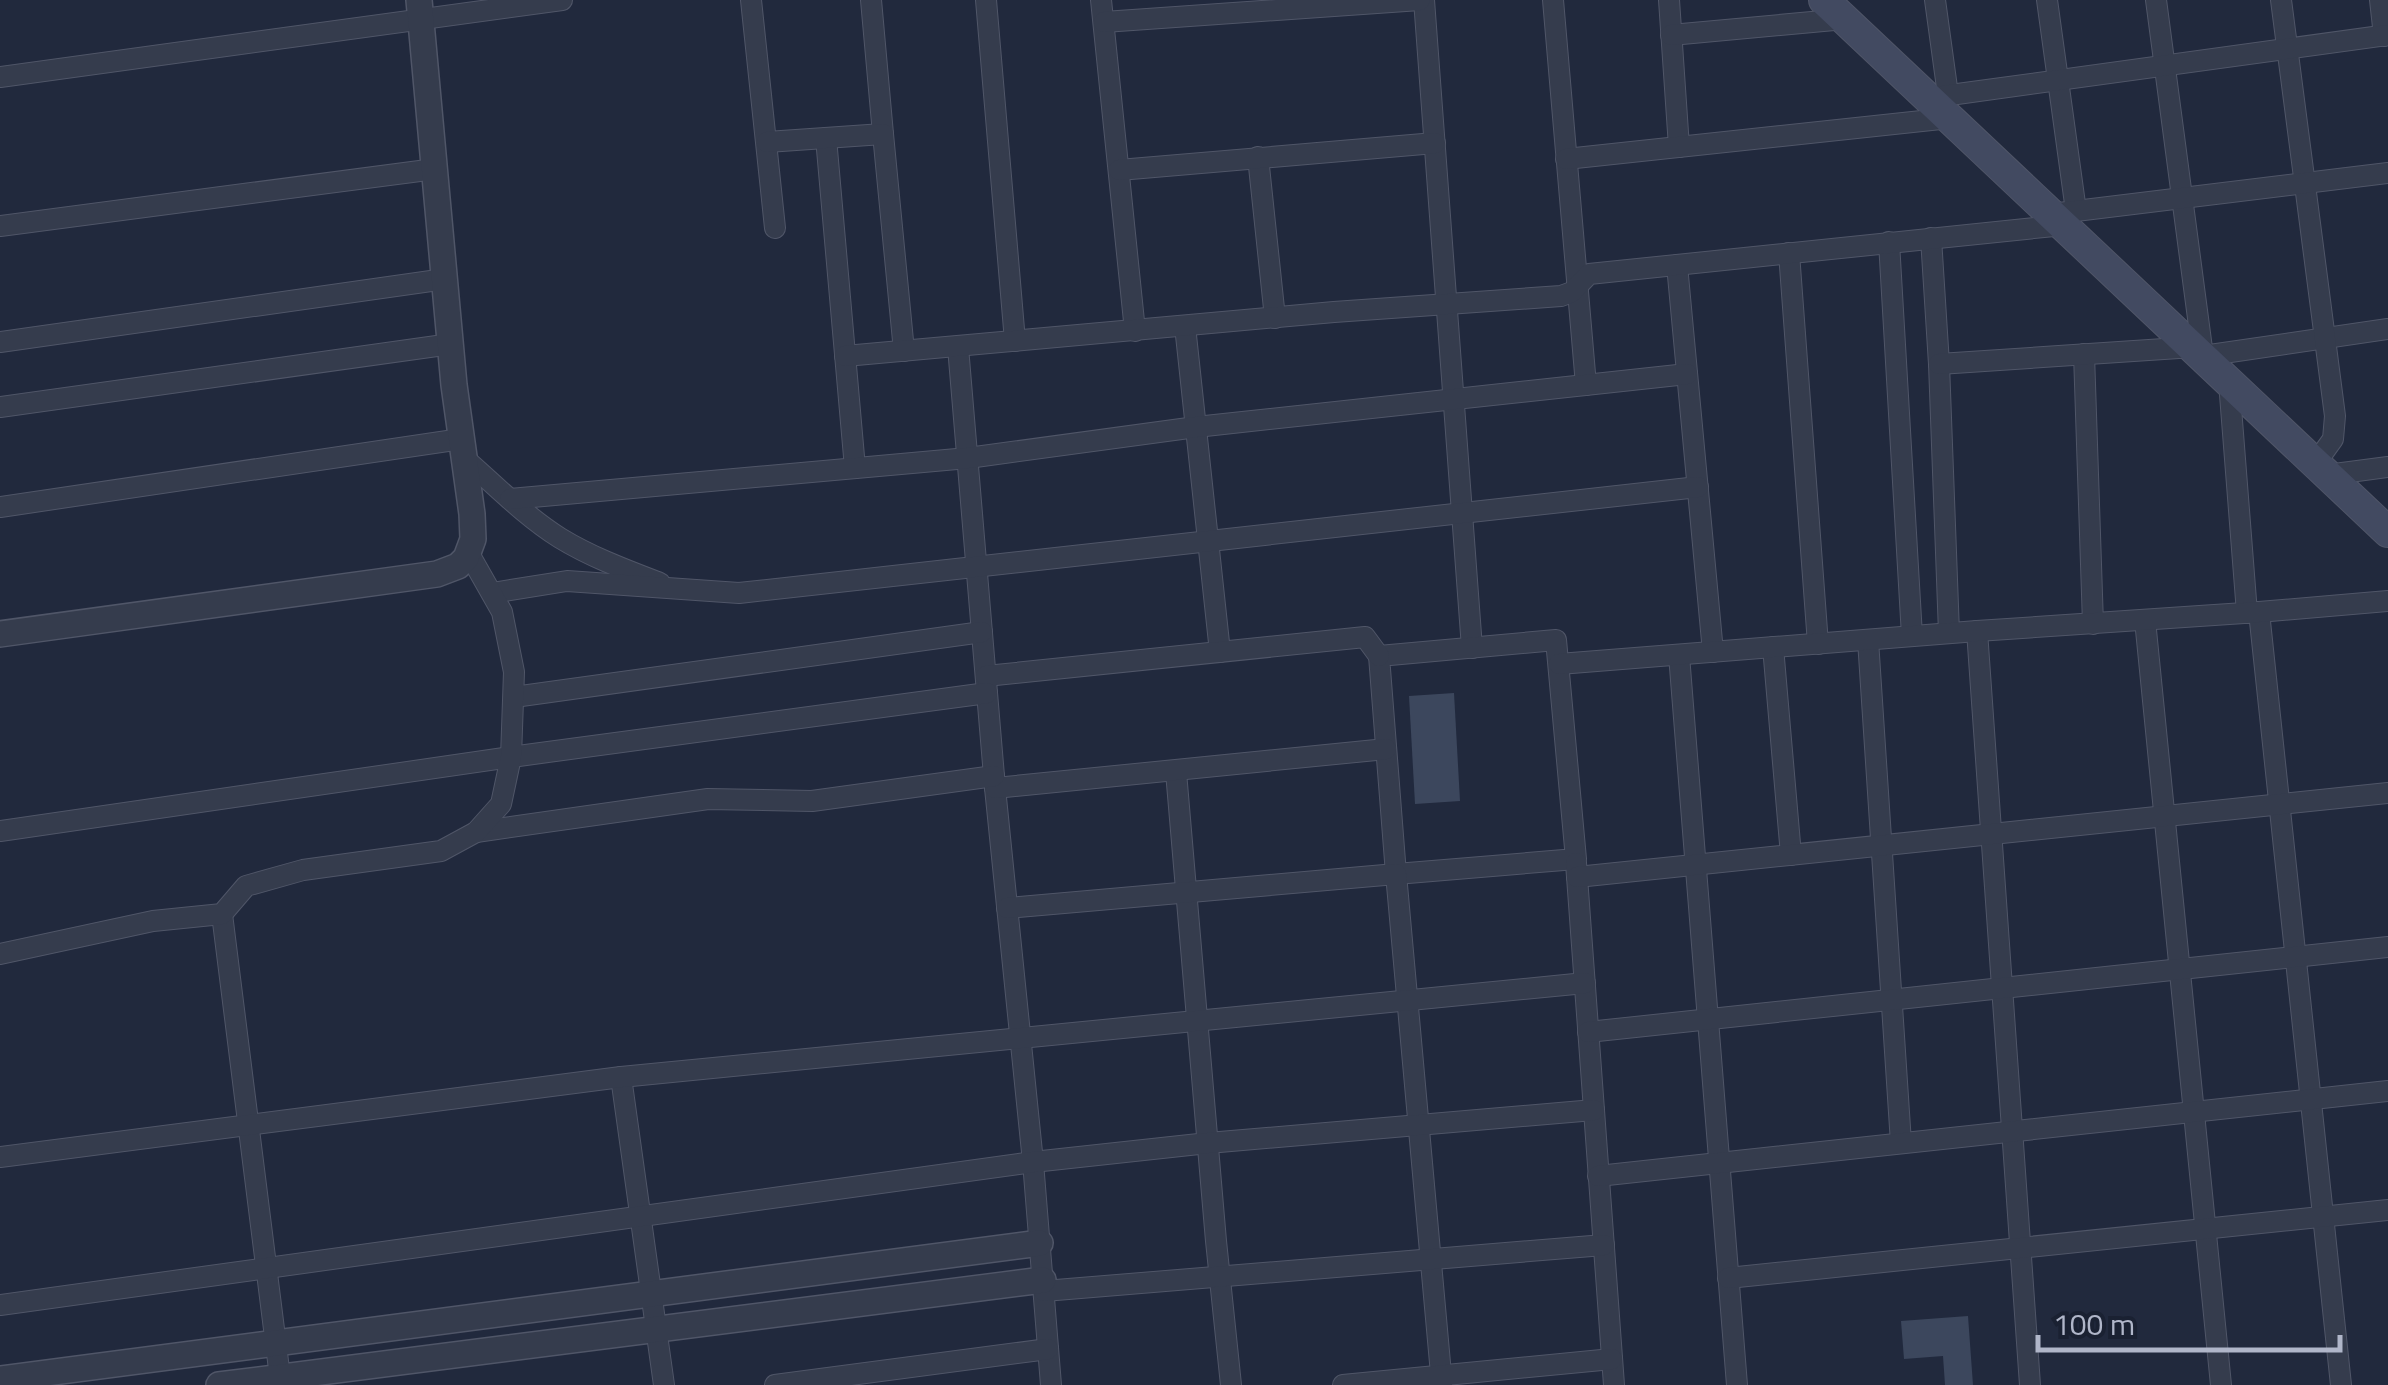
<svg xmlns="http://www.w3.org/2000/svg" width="2388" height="1385" viewBox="0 0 2388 1385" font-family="'Titillium Web',sans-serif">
	<rect width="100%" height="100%" fill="#21293d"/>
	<g fill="#3c475d">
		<path d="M 1454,693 L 1460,801 L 1415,804 L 1409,696 Z"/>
		<path d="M 1968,1316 L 1973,1385 L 1945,1385 L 1943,1356 L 1904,1359 L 1901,1321 Z"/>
	</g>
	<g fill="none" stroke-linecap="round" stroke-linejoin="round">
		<g stroke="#505668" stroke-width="22">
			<g id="minor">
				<path d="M 751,0 L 775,228"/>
				<path d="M 871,0 L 883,134"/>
				<path d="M 986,0 L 1015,341"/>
				<path d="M 1101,0 L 1135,331"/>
				<path d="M 1424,0 L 1472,648"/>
				<path d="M 1553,0 L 1586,385"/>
				<path d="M 1669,0 L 1679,147"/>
				<path d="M 1935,0 L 1948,95"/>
				<path d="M 2047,0 L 2076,211"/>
				<path d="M 2156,0 L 2203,356 L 2388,329"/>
				<path d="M 2281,0 L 2335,416 L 2333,439 L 2315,464"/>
				<path d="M 2380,0 L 2384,36"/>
				<path d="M 1104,22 L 1420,0"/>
				<path d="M 1671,35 L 1845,19"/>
				<path d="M 0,77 L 562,0"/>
				<path d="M 1928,98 L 2388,35"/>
				<path d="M 826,138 L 855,468"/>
				<path d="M 767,142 L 883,134 L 904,351"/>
				<path d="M 1258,157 L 1275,318"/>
				<path d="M 1566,159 L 1950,118"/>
				<path d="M 1119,170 L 1435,143"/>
				<path d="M 2051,214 L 2388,173"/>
				<path d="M 0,226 L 435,169"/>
				<path d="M 1931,238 L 1939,364 L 1949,633"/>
				<path d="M 1889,242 L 1912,636"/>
				<path d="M 1789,253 L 1818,644"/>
				<path d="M 1677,265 L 1713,652"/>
				<path d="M 1185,326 L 1220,652"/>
				<path d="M 0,342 L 445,279"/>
				<path d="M 958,347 L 995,788 L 1033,1162 L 1051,1385"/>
				<path d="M 2084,354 L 2093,624"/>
				<path d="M 845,356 L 1334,312 L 1561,296 L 1572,292 L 1589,274 L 2064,225"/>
				<path d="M 1939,364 L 2194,347"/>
				<path d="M 2229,382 L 2247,613"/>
				<path d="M 0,407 L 451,344"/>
				<path d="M 464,458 C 495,485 525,516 560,538 C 591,557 626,570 660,583"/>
				<path d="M 2327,475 L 2388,467"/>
				<path d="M 510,499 L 968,458 L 1196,427 L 1687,374"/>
				<path d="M 0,507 L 461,439"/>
				<path d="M 492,593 L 567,581 L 739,593 L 1698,487"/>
				<path d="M 2259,612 L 2341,1385"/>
				<path d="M 2145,620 L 2221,1385"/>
				<path d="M 1977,631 L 2030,1385"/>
				<path d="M 1556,640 L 1576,859 L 1396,874 L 1379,656 Z"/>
				<path d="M 1868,640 L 1901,1143"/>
				<path d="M 1773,647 L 1791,855"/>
				<path d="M 1679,655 L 1737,1385"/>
				<path d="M 1559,664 L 1977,631 L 2259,612 L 2388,601"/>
				<path d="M 986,676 L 1365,637 L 1379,656"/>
				<path d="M 514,697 L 982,632"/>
				<path d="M 1176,772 L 1216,1241 L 1231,1385"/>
				<path d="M 995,788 L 1386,749"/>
				<path d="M 0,831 L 511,757 L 987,693"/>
				<path d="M 476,832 L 708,799 L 812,801 L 994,776"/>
				<path d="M 1576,863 L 1614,1385"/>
				<path d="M 1577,877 L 2388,793"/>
				<path d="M 1007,908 L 1396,874 L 1442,1385"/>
				<path d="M 222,914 L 281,1385"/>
				<path d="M 0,954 L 153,921 L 222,914 L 246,886 L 303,870 L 441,851 L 476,832 L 501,804 L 511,757 L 514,672 L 502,612 L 468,552"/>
				<path d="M 1588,1032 L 2388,947"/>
				<path d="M 621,1077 L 664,1385"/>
				<path d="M 0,1157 L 621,1077 L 1585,983"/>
				<path d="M 1598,1176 L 2388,1091"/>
				<path d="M 1728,1278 L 2388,1210"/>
				<path d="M 1044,1291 L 1604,1245"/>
				<path d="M 0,1305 L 1033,1162 L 1208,1143 L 1594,1110"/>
				<path d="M 775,1385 L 1048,1349"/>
				<path d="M 1343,1385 L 1612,1359"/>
			</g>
		</g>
		<g stroke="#505668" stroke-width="28">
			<g id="tertiary">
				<path d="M 0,634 L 437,574 L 458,566 L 466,558 L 473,539 L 472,514 L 454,385 L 419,0"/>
				<path d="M 0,1379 L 1040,1243"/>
				<path d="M 219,1385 L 1043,1280"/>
			</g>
		</g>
		<g stroke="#505668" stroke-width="32">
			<path id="secondary" d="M 1824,0 L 2388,532"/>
		</g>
		<use href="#minor" stroke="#353c4d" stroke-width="20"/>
		<use href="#tertiary" stroke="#353c4d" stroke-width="25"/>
		<use href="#secondary" stroke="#424a61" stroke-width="30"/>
	</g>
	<path d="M2038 1335v15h302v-15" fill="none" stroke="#b0b6c9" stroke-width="5"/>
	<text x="2053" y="1335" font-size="30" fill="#b0b6c9" stroke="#1a2132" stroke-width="8" paint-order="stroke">100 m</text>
</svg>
